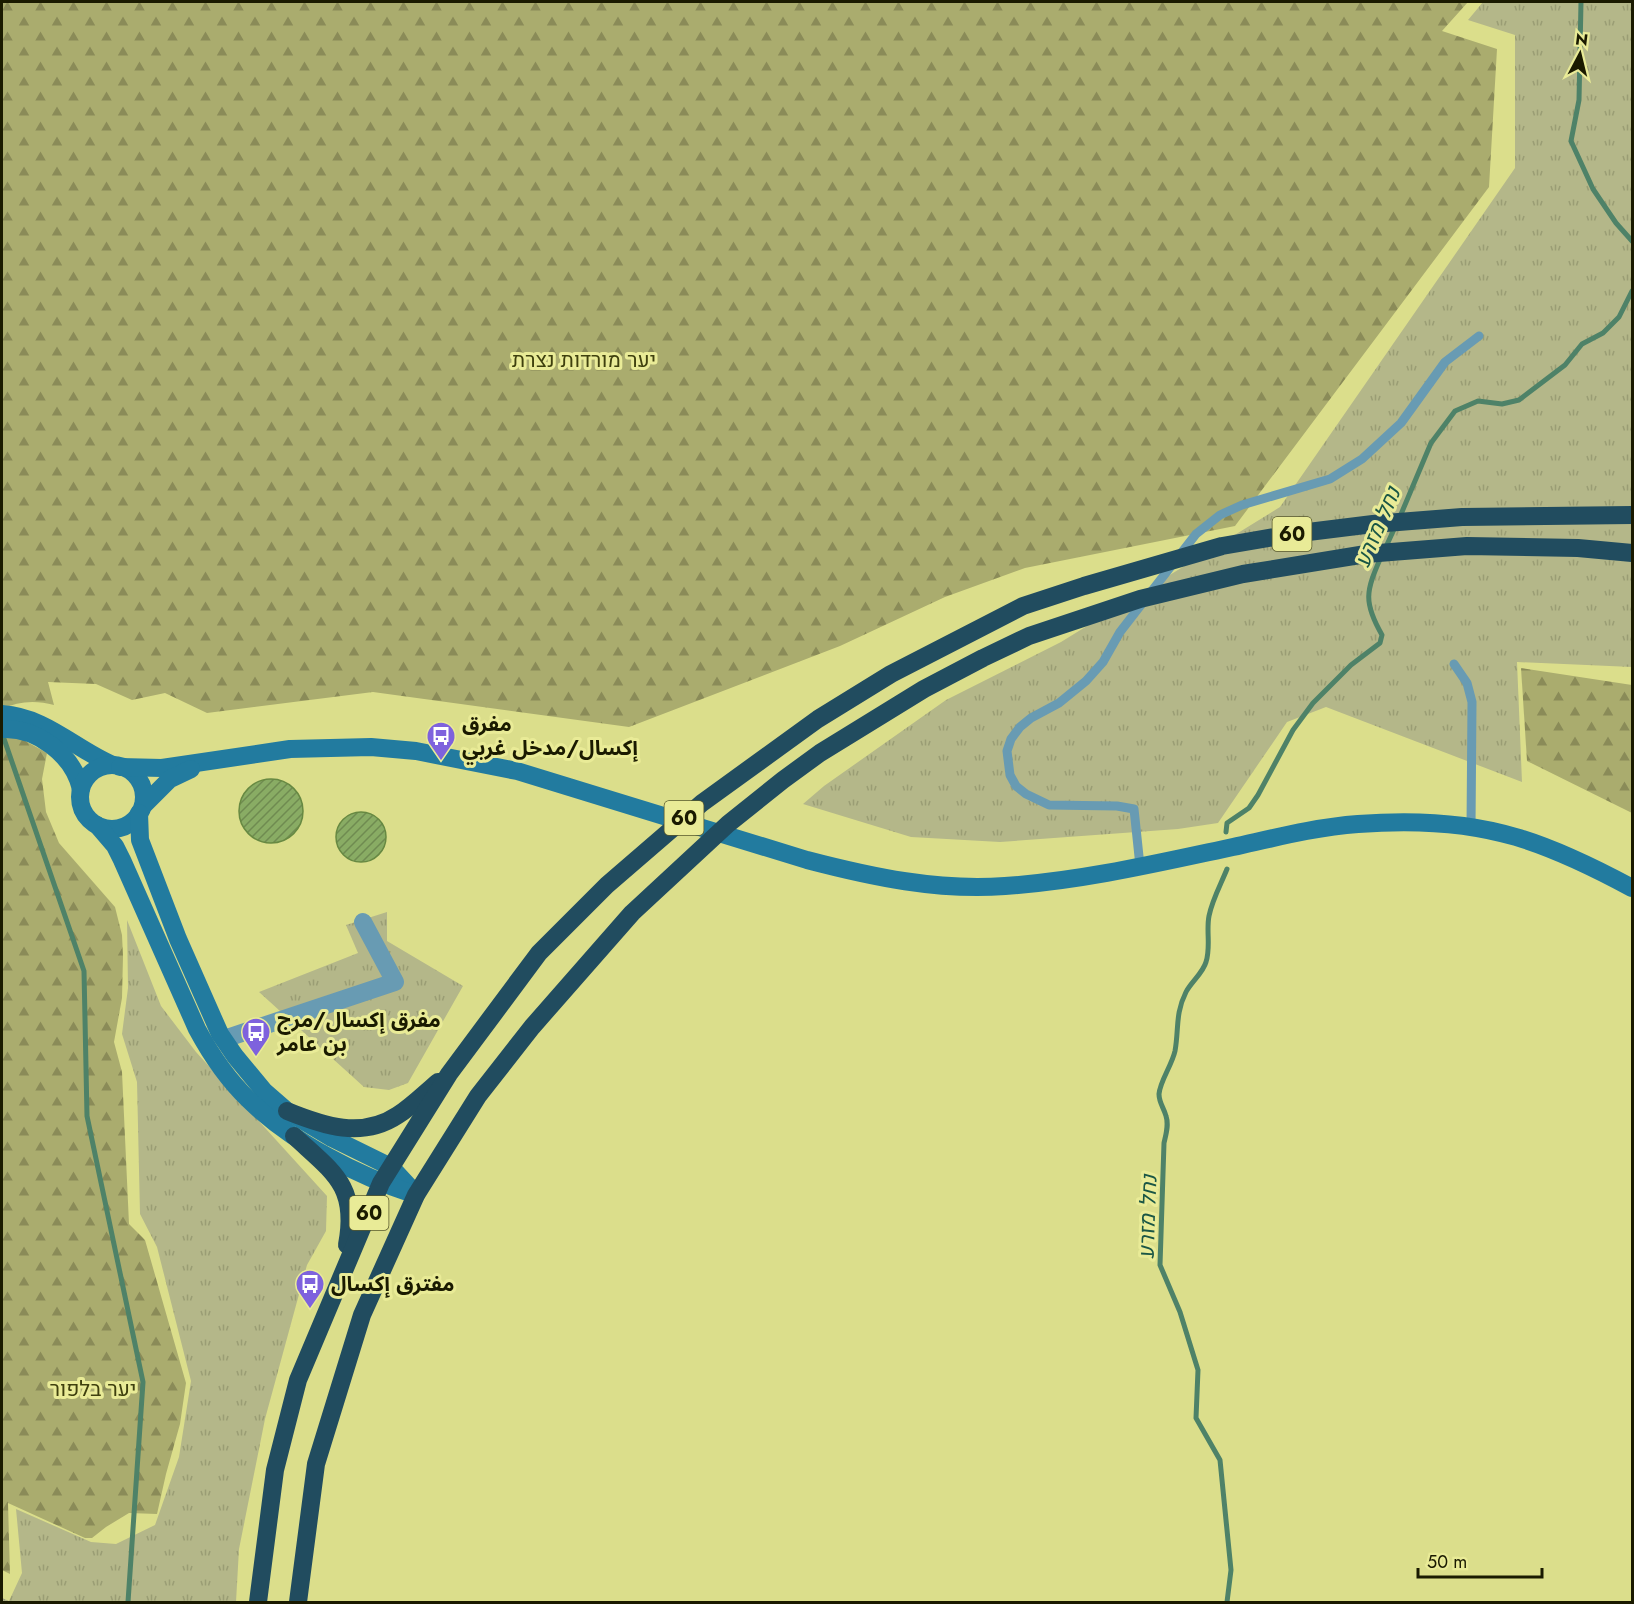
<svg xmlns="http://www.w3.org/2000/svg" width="1634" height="1604" viewBox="0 0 1634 1604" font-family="Jost,'Noto Sans Arabic',Heebo,sans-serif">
	<defs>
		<pattern id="grass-tufts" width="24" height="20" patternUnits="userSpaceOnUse" patternTransform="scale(1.5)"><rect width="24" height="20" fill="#b4b789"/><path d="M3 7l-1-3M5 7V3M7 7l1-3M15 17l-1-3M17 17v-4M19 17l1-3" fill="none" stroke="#9a9d74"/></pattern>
		<pattern id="forest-firs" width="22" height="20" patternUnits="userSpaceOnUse" patternTransform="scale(1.5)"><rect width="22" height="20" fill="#aaac6e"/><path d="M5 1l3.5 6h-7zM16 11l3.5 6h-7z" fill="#8a8b58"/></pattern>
		<pattern id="building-hatch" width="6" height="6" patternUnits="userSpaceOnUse" patternTransform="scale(1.5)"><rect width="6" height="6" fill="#89ac64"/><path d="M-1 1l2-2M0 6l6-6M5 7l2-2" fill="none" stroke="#6f8b50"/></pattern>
	</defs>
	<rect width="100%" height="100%" fill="#dbde8b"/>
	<g fill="url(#grass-tufts)">
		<path d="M 1483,2 L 1632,2 L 1632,667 L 1517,662 L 1522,782 L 1326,707 L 1287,722 L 1218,823 L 1178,829 L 1000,842 L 911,837 L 803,804 L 824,786 L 946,700 L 1061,642 L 1280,507 L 1515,168 L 1515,35 L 1468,20 Z"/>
		<path d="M 387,912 L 387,941 L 463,986 L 408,1083 L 389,1090 L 364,1087 L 259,992 L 358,953 L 346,925 Z"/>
		<path d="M 127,920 L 161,1006 L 196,1052 L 327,1196 L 326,1231 L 307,1265 L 265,1419 L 239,1549 L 236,1602 L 2,1602 L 2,1598 L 9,1601 L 22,1573 L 16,1509 L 91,1542 L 116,1544 L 155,1525 L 179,1457 L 191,1381 L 157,1247 L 140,1214 L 137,1082 L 122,1034 L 128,988 Z"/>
	</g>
	<g fill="url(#forest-firs)">
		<path d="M 2,2 L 1468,2 L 1442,31 L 1497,49 L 1489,187 L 1235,526 L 1025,568 L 945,597 L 840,646 L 629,727 L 373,692 L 207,713 L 165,693 L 132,700 L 96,684 L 48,682 L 54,705 C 36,700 18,701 2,709 Z"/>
		<path d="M 1521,668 L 1632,685 L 1632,813 L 1527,761 Z"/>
		<path d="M 2,728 L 47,753 L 42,779 L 46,812 L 59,843 L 115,907 L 122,935 L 123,956 L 122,998 L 114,1042 L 122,1072 L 129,1224 L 145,1240 L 186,1383 L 180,1424 L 166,1474 L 157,1514 L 129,1513 L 106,1527 L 92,1538 L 85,1538 L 8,1503 L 10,1574 L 2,1570 Z"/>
	</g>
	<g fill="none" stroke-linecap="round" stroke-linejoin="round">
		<g stroke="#4e8268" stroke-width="5">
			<path d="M 1581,2 L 1579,100 L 1571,141 L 1593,189 L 1616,223 L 1632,241"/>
			<path d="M 1399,519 L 1431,443 L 1455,411 L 1478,401 L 1502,404 L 1519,400 L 1565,365 L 1582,344 L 1603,333 L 1619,317 L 1632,291"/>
			<path d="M 1385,549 L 1395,527"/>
			<path d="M 2,733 L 84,971 L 87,1116 L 143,1382 L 128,1602"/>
			<path d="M 1226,832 L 1227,823 L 1249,808 L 1258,795 L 1293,730 L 1313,703 L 1351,665 L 1380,643 L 1382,635 C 1363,602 1366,591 1381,557"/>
			<path d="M 1227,869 C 1221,884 1212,900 1209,916 C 1206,931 1211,947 1206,962 C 1203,973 1191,982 1186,992 C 1175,1014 1179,1029 1175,1051 C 1172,1065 1160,1081 1159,1094 C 1159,1103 1164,1108 1166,1116 C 1169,1125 1166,1134 1164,1143 L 1160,1265 L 1180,1312 L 1198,1370 L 1196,1418 L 1220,1460 L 1231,1570 L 1227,1602"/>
		</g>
	</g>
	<g fill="url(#building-hatch)" stroke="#678942" stroke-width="1.5">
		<circle cx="271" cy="811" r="32"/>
		<circle cx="361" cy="837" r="25"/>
	</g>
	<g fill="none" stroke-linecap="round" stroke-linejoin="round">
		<g stroke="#689bb3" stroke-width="9">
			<path d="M 1454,664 L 1467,683 L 1472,702 L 1471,828"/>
			<path d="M 1140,866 L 1134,809 L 1117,806 L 1049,805 L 1026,794 L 1016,786 L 1010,775 L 1007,751 L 1011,739 L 1020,727 L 1031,718 L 1059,703 L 1086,681 L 1103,662 L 1120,632 L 1196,534 L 1220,515 L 1242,505 L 1330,479 L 1362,459 L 1401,423 L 1445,362 L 1479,336"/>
		</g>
		<path stroke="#689bb3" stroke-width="18" d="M 224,1039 L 395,982 L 363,922"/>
		<g stroke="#227b9f" stroke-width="18">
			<path d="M 2,714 C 46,717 75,749 113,765"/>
			<path d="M 2,729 C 37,727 73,755 81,789"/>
			<circle cx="112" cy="797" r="32"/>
			<path d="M 120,767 L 162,768 L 290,749 L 371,747 L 416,751 L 517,771 L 807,860 C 872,877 938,891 1005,886 C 1081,881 1158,863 1233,847 C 1274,838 1316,827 1358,824 C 1409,820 1466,822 1516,837 C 1557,849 1595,868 1632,888"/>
			<path d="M 143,806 L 170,779 L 191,769"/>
			<path d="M 139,813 L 140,840 L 178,939 L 220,1034 L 235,1056 L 264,1091 L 287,1111 L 332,1138 L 391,1167 L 415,1193"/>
			<path d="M 97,825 L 115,846 L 122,860 L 197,1029 C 211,1055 228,1080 249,1100 C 293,1143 358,1176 416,1195"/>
		</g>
		<g stroke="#214c5f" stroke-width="18">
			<path d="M 287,1111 C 324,1126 362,1139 398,1115 C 412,1106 425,1093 438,1082"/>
			<path d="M 294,1136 C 334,1173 358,1186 347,1245"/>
			<path d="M 258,1602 L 275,1470 L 298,1380 L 381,1183 L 449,1074 L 539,953 L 607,885 L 702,803 L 818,719 L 891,674 L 1023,606 L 1084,586 L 1222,546 L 1292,534 L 1373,524 L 1462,517 L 1632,515"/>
			<path d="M 298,1602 L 316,1464 L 362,1315 L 416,1195 L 478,1096 L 532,1027 L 632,913 L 728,824 L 783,780 L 820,753 L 924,689 L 983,658 L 1029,636 L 1140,599 L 1243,574 L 1366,554 L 1467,546 L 1578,548 L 1632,553"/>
		</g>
	</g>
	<defs>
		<g id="bus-pin" transform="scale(1.5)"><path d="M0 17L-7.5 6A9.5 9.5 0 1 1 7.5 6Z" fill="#7e62dd" stroke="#e9eb97"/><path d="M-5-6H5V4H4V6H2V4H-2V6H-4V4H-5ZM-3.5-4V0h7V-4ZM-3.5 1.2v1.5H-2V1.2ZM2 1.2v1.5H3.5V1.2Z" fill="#fff"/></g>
	</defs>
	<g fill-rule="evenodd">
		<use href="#bus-pin" x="441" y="736"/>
		<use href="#bus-pin" x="256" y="1032"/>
		<use href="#bus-pin" x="310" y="1284"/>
	</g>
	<g text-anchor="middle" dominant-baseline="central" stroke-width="6" stroke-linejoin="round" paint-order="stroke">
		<g fill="#e9eb97" stroke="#58592d" stroke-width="1.5">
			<rect x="1272.5" y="517" width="39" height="34" rx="4.5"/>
			<rect x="664.5" y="801" width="39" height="34" rx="4.5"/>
			<rect x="349.5" y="1196" width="39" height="34" rx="4.5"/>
		</g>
		<g font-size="20" font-weight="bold" fill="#1a1a00">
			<text x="1292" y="534">60</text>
			<text x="684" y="818">60</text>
			<text x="369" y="1213">60</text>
		</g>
		<g font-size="21" fill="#3f400e" stroke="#e9eb97">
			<text x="584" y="360">יער מורדות נצרת</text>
			<text x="93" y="1389">יער בלפור</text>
		</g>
		<g font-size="21" font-weight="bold" fill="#1a1a00" stroke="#e9eb97" text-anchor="start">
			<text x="462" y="724">مفرق<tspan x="462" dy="24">إكسال/مدخل غربي</tspan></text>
			<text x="277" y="1020">مفرق إكسال/مرج<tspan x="277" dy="24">بن عامر</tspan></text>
			<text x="331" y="1284">مفترق إكسال</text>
		</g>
		<g font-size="22" font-style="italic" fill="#1a5645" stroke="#e9eb97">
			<text transform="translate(1377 527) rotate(-67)">נחל מזרע</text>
			<text transform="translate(1147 1217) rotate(-88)">נחל מזרע</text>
		</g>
	</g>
	<rect width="1634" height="1604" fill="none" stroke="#1a1a00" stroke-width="6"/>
	<g transform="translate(1580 54) rotate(7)" stroke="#e9eb97" stroke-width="4.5" paint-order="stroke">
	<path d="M0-4.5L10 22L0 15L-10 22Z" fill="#1a1a00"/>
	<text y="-9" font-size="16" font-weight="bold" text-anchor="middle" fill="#1a1a00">N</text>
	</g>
	<path d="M1418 1568v9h124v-9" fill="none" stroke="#1a1a00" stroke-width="3"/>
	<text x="1427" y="1568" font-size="18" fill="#1a1a00" stroke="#e9eb97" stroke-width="4.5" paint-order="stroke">50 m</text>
</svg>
